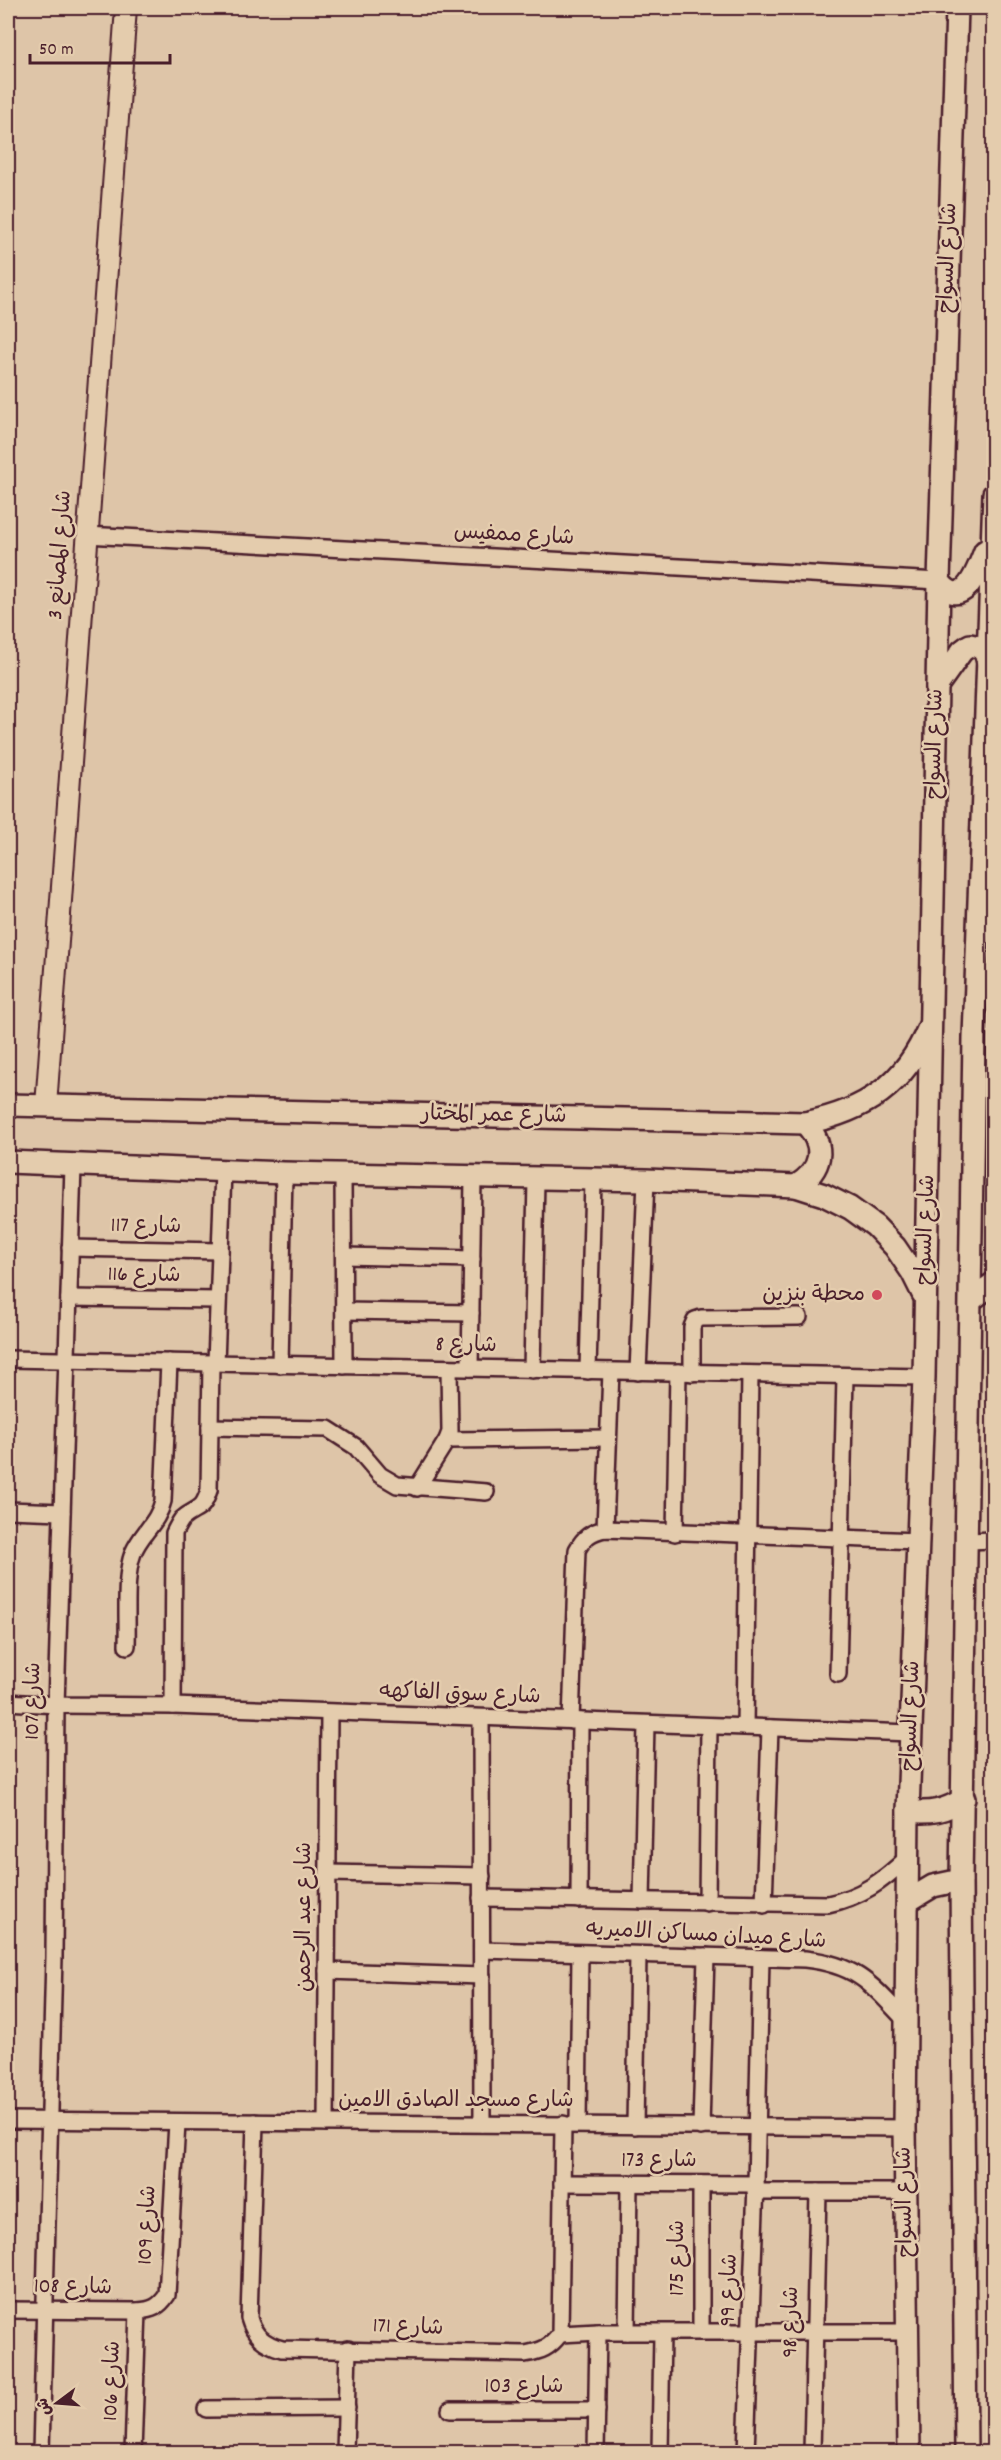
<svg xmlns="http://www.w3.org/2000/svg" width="1001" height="2460" viewBox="0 0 1001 2460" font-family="Dekko,'Playpen Sans Arabic',sans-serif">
	<rect width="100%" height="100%" fill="#dec5a8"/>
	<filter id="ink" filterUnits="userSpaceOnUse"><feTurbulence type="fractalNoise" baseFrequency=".0167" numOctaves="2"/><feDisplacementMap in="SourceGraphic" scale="12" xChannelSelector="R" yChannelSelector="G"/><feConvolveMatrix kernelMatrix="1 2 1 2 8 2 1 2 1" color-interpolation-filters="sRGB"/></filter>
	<g filter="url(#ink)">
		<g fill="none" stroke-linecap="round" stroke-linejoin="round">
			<g stroke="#4a1f2b" stroke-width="20">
				<g id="minor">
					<path d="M 86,535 L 939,581"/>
					<path d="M 343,1174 L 344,1366"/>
					<path d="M 70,1248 L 220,1251"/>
					<path d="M 344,1256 L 472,1259"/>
					<path d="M 69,1298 L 218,1300"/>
					<path d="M 344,1311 L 471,1313"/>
					<path d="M 8,1359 L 924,1377"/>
					<path d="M 216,1363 L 223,1171"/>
					<path d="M 280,1365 L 284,1173"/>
					<path d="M 470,1368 L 473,1178"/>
					<path d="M 532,1370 L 536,1180"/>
					<path d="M 588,1371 L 593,1181"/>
					<path d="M 638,1372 L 646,1180"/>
					<path d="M 692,1373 L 692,1327 L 695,1320 L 701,1318 L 799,1317"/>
					<path d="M 210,1427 L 328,1429 L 356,1447 L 380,1475 L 397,1485 L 486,1492"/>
					<path d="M 447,1440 L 608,1438"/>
					<path d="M 417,1488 L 447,1440 L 450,1432 L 449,1368"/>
					<path d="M 8,1510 L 62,1512"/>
					<path d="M 605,1529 L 611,1371"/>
					<path d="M 675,1533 L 678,1372"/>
					<path d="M 968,1541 L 994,1540"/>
					<path d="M 127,1646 C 128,1619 124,1577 133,1553 C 141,1533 158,1523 163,1501 L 169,1362"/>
					<path d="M 838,1674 L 845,1376"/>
					<path d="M 8,1702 L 56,1705 L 173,1706 L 911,1733"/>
					<path d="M 173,1706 L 174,1533 C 176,1529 179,1523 182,1519 C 197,1506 202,1513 209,1490 L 211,1363"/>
					<path d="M 481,1718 L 482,2124"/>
					<path d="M 571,1721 L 577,1550 C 584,1537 591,1532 605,1529 L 918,1541"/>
					<path d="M 745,1727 L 750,1374"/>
					<path d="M 328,1873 L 482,1876"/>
					<path d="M 481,1898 L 828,1904 C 861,1897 883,1881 907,1858"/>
					<path d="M 579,1900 L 580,1721"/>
					<path d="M 642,1901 L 646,1724"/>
					<path d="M 707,1903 L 709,1726"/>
					<path d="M 764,1905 L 770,1728"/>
					<path d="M 482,1950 L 805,1959 C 858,1965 872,1985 907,2022"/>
					<path d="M 327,1971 L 482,1976"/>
					<path d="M 8,2120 L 905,2128"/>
					<path d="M 255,2122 L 249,2318 C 254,2336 264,2344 282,2349 L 525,2354 C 541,2351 550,2348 560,2334 L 563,2124"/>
					<path d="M 326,2123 L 329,1713"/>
					<path d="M 578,2124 L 580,1953"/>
					<path d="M 635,2126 L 638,1955"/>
					<path d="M 701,2127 L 706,1956"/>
					<path d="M 562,2183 L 756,2184"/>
					<path d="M 755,2192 L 906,2192"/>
					<path d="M 8,2310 L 138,2311 C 152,2310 159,2307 167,2295 L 177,2123"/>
					<path d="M 627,2332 L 629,2183"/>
					<path d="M 701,2332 L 701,2184"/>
					<path d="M 560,2334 L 598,2332 L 907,2332"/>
					<path d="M 206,2409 L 347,2408"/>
					<path d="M 450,2410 L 597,2410"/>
					<path d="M 41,2452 L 54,1957 L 56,1705 L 73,1166"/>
					<path d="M 133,2452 L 138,2311"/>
					<path d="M 345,2452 L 348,2349"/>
					<path d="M 596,2452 L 598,2332"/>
					<path d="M 660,2452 L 662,2333"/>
					<path d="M 746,2452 L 756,2184 L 761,1958"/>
					<path d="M 812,2452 L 818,2192"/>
				</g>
			</g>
			<g stroke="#4a1f2b" stroke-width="24">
				<path id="tertiary" d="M 46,1106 L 126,8"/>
			</g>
			<g stroke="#4a1f2b" stroke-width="26">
				<g id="secondary">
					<path d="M 939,581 C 963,614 978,569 985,551"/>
					<path d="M 937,686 L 962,651 L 970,645 L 984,648 L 988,662"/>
					<path d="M 8,1105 L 805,1123 C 865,1111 905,1085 929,1027"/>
					<path d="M 8,1162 L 284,1173 L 646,1180 L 796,1186 L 824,1195 L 850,1208 L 875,1226 L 895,1247 L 912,1272 L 923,1294"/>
					<path d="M 796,1186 C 822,1170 827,1147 805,1123"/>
					<path d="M 971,1300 L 994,1283"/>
					<path d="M 908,1811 C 930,1814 945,1811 964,1799"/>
					<path d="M 908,1901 L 933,1886 L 961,1880"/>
					<path d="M 909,2452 L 905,2128 L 908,1811 L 924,1377 L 939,581 L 957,8"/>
					<path d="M 966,2452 L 961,1880 L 974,1037 L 994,494"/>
				</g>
			</g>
			<use href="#minor" stroke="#e4ccad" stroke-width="15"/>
			<use href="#tertiary" stroke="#e4ccad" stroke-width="20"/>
			<use href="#secondary" stroke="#e4ccad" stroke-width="21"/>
		</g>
	</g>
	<circle fill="#d1495b" stroke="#e4ccad" stroke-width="2" cx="877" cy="1295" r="6"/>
	<g text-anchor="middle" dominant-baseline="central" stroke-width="5" stroke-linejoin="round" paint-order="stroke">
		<g font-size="22" fill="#4a1f2b" stroke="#e4ccad">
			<text transform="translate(949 258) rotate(-88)">شارع السواح</text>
			<text transform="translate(514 536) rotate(3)">شارع ممفيس</text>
			<text transform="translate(61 555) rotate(-86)">شارع المصانع 3</text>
			<text transform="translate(936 744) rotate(-89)">شارع السواح</text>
			<text transform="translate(494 1116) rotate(1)">شارع عمر المختار</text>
			<text transform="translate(146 1227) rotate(1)">شارع 117</text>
			<text transform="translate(927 1230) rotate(-88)">شارع السواح</text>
			<text transform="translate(144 1276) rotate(1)">شارع 116</text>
			<text transform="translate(466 1346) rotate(1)">شارع 8</text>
			<text transform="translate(460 1695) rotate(2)">شارع سوق الفاكهه</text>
			<text transform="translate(34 1701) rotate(-89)">شارع 107</text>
			<text transform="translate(912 1716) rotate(-88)">شارع السواح</text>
			<text transform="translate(305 1917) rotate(-90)">شارع عبد الرحمن</text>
			<text transform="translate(706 1936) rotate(3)">شارع ميدان مساكن الاميريه</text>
			<text x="456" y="2101">شارع مسجد الصادق الامين</text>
			<text x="659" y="2161">شارع 173</text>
			<text transform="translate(906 2202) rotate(-91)">شارع السواح</text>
			<text transform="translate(148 2225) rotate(-87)">شارع 109</text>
			<text transform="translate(678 2258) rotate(-90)">شارع 175</text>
			<text transform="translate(73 2288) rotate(1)">شارع 108</text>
			<text transform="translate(730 2290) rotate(-88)">شارع 99</text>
			<text transform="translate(792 2322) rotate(-89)">شارع 98</text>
			<text transform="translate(408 2328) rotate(2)">شارع 171</text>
			<text transform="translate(113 2381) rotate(-88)">شارع 106</text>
			<text x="524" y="2387">شارع 103</text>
		</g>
		<g font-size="22" fill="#4a1f2b" stroke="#e4ccad" text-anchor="end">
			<text x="865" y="1295">محطة بنزين</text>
		</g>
	</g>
	<rect width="1001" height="2460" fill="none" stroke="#e4ccad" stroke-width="30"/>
	<rect x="15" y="15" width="971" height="2430" fill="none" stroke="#4a1f2b" stroke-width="2" filter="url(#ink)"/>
	<g transform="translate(57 2403) rotate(254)" stroke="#e4ccad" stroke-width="4.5" paint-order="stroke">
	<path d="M0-4.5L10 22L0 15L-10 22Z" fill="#4a1f2b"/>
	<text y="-9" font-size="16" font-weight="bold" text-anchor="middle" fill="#4a1f2b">ش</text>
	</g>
	<path d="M30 54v9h140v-9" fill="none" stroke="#4a1f2b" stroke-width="3"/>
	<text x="39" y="54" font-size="18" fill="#4a1f2b" stroke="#e4ccad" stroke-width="4.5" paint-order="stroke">50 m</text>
</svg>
